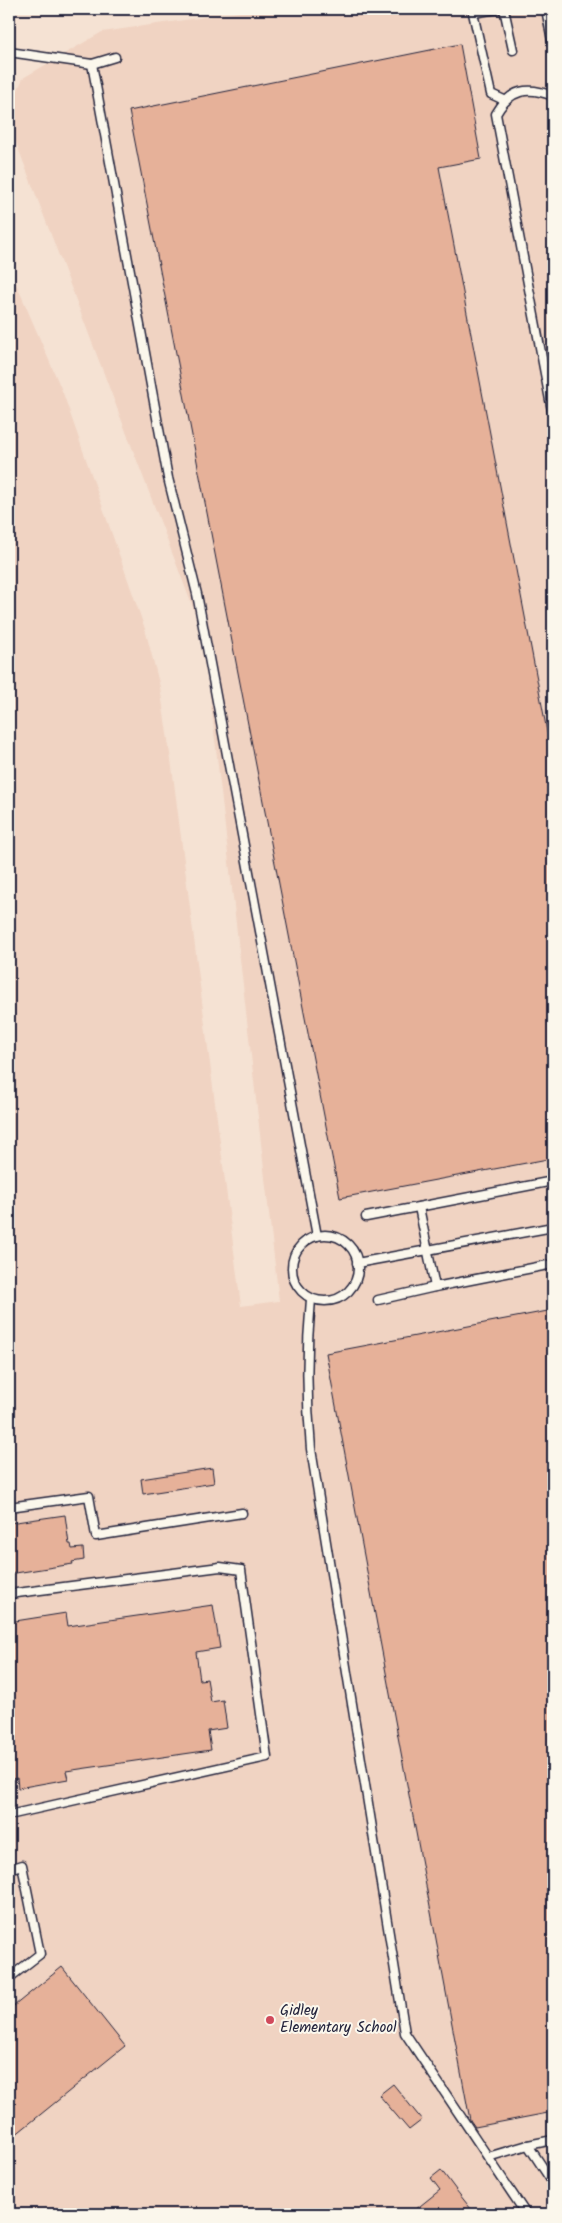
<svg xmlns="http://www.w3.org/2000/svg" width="562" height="2223" viewBox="0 0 562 2223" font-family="Kalam,sans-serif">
	<rect width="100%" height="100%" fill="#f5e2d3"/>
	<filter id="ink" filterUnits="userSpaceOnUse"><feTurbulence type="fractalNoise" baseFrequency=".02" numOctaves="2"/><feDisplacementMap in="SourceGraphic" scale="10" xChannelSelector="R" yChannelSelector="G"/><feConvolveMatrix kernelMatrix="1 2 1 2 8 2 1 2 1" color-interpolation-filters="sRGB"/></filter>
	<g filter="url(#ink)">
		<path fill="#f0d3c2" d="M 260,9 L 553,9 L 553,2214 L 9,2214 L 9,267 L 63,393 L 145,629 L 160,687 L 172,767 L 241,1306 L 279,1301 L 203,634 L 15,140 L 13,101 L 23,78 L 102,32 Z"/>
		<g fill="#e6b199" stroke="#22223b">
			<path d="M 460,44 L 481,159 L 439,167 L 553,763 L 553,1158 L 340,1198 L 129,111 Z"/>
			<path d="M 553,1310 L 553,2112 L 475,2127 L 470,2120 L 326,1353 Z"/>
			<path d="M 212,1468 L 214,1483 L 143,1494 L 141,1479 Z"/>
			<path d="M 65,1515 L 69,1544 L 71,1544 L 72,1549 L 83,1548 L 84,1560 L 72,1562 L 73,1564 L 9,1574 L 9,1523 Z"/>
			<path d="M 213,1605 L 220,1648 L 196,1652 L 200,1680 L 207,1679 L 211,1702 L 223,1700 L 227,1728 L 208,1731 L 211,1750 L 66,1771 L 68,1779 L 18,1788 L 17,1778 L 9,1780 L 9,1622 L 66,1613 L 68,1626 Z"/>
			<path d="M 62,1967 L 125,2046 L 9,2140 L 9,2010 Z"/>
			<path d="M 393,2084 L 422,2120 L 409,2130 L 379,2095 Z"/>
			<path d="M 441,2170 L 456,2190 L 475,2214 L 410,2214 L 440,2190 L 431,2178 Z"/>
		</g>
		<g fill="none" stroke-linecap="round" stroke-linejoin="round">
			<g stroke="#22223b" stroke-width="11">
				<g id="lane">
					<path d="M 497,9 L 473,13 L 491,94 L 504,100"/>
					<path d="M 504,9 L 513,50"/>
					<path d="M 546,9 L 553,46"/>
					<path d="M 9,52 L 92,64 L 115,57"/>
					<path d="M 92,64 L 168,478 L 197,594 L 317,1236"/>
					<path d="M 553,96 C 528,86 510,89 496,114 L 553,416"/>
					<path d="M 419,1207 L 435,1287 L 553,1264"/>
					<path d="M 366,1217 L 553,1181"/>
					<circle cx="325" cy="1268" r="33"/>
					<path d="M 357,1263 L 553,1227"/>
					<path d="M 311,1299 C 306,1351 306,1397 311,1449 L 405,2033 L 526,2214"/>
					<path d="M 378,1300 L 435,1287"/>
					<path d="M 9,1507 L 89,1496 L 96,1536 L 242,1513"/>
					<path d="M 9,1594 L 220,1567 L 241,1570 L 267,1757 L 9,1815"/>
					<path d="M 9,1869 L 22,1865 L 40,1954 L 9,1978"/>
					<path d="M 528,2145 L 553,2140"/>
					<path d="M 488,2157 L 528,2145 L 553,2183"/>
				</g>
			</g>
			<use href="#lane" stroke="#fbf7ec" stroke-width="8"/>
		</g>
	</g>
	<circle fill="#d1495b" stroke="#fbf7ec" stroke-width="2" cx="270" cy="2020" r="5"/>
	<g text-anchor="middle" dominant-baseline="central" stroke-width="4" stroke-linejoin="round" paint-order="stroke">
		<g font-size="15" fill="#22223b" stroke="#fbf7ec" text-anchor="start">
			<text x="280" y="2011">Gidley<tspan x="280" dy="17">Elementary School</tspan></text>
		</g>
	</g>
	<rect width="562" height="2223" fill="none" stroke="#fbf7ec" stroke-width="30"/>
	<rect x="15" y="15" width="532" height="2193" fill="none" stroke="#22223b" stroke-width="2" filter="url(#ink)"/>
</svg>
